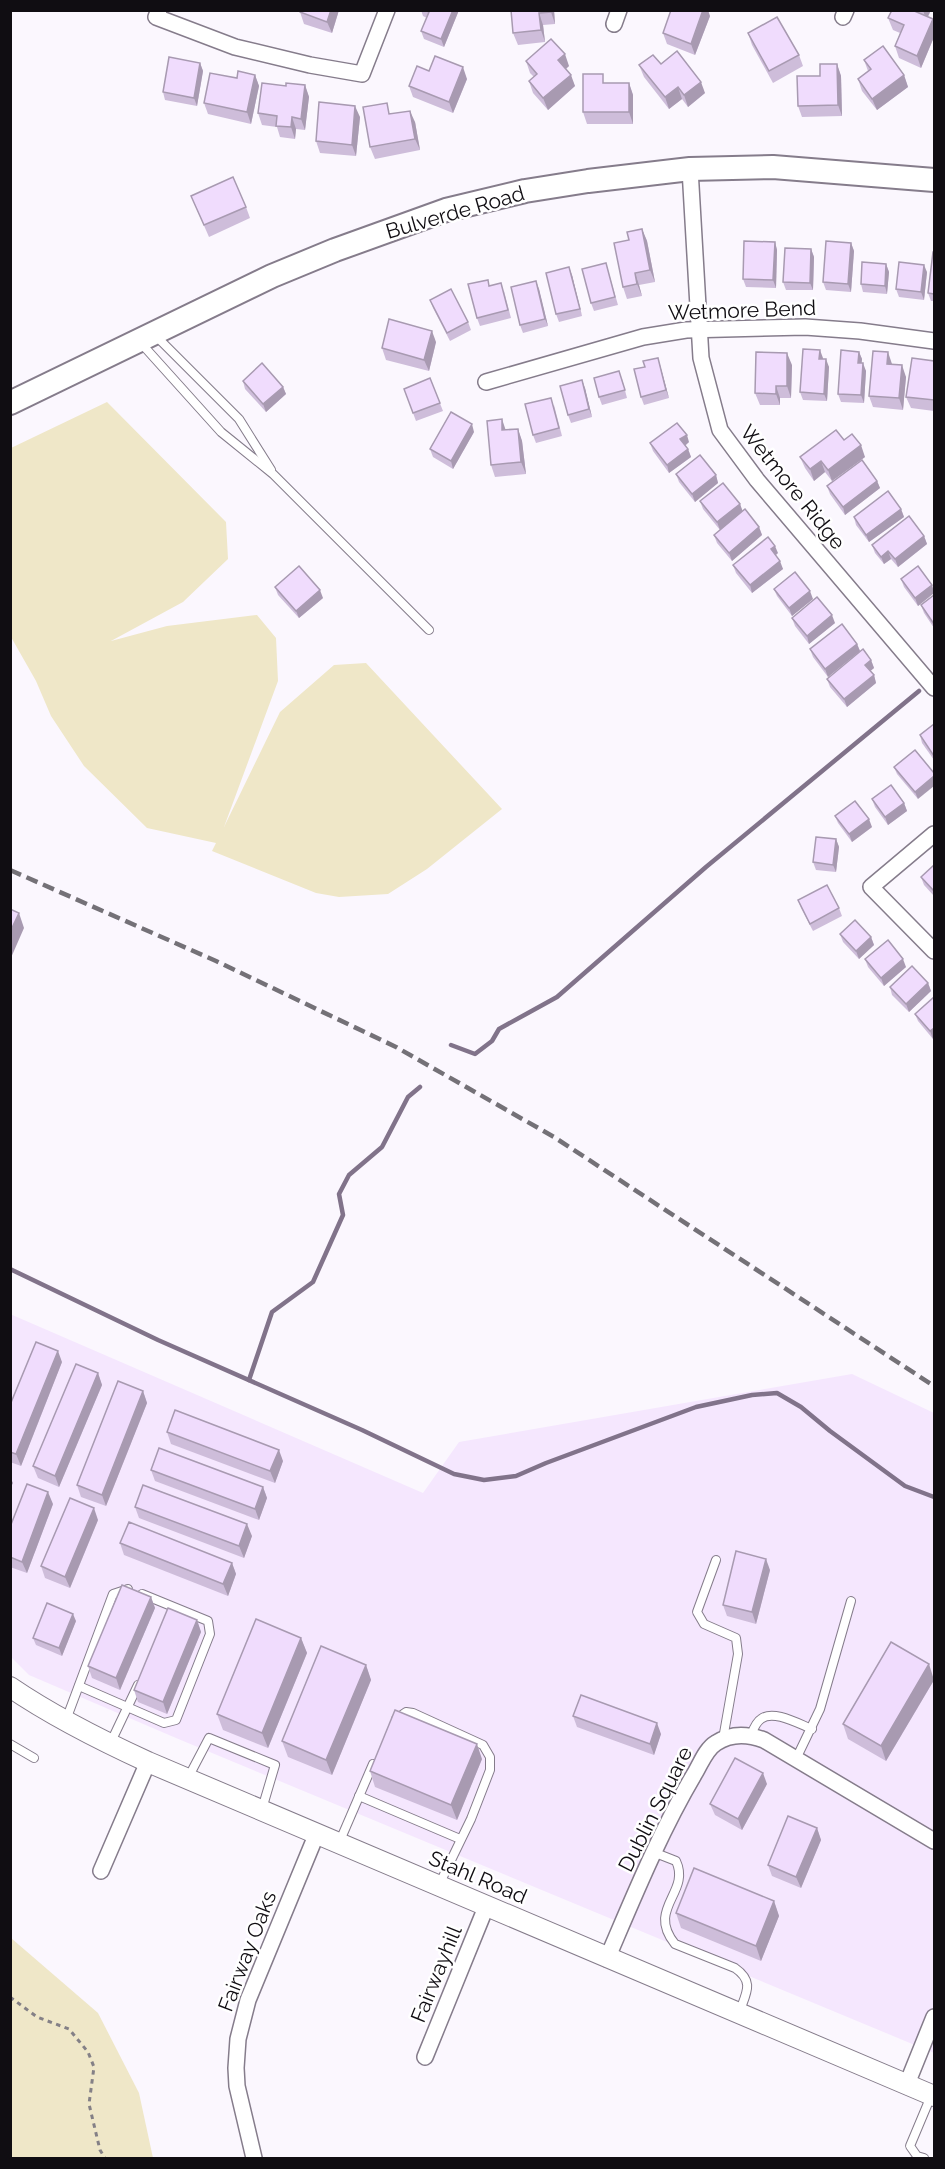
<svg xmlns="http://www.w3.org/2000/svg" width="945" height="2169" viewBox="0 0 945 2169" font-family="Raleway,sans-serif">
	<rect width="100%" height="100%" fill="#fbf7fe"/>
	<path fill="#f5e7fe" d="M 10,1314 L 423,1493 L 459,1442 L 852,1374 L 934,1413 L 934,2053 L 176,1738 L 29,1675 L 11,1657 Z"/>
	<g fill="#efe7c8">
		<path d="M 107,402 L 226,522 L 228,559 L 183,602 L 111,641 L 167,626 L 257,615 L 276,638 L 278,681 L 224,827 L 280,712 L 334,665 L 366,663 L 502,809 L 427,869 L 388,894 L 339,897 L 316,893 L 212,851 L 216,843 L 147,828 L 84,766 L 51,716 L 36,681 L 11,637 L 11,448 Z"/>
		<path d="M 11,1938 L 98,2013 L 139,2093 L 153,2158 L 11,2158 Z"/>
	</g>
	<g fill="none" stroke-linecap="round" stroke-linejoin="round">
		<g stroke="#81738a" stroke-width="4.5">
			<path d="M 451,1045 L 475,1054 L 492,1041 L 499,1029 L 557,997 L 706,867 L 919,691"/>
			<path d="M 10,1269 L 158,1340 L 362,1430 L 454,1474 L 484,1480 L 516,1476 L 546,1463 L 696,1407 L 752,1395 L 777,1393 L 801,1407 L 830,1431 L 905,1486 L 934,1497"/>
			<path d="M 249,1380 L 272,1312 L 313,1282 L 343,1215 L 339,1194 L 349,1175 L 382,1147 L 408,1097 L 420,1087"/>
		</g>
		<g stroke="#857c8b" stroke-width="10">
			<g id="service">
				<path d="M 156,336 L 239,419 L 271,470"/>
				<path d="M 140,342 L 221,432 L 273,474 L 429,630"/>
				<path d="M 716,1560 L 697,1612 L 704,1624 L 736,1638 L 738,1654 L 723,1739"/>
				<path d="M 79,1686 L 164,1723 L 176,1720 L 210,1634 L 208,1621 L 142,1594"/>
				<path d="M 396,1719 L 406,1712 L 413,1713 L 483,1745 L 490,1757 L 490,1770 L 471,1819 L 439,1885"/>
				<path d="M 66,1720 L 113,1594 L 128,1589"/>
				<path d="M 751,1735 C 753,1730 756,1722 761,1719 C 773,1709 799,1724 812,1729"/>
				<path d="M 10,1744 L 34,1758"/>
				<path d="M 110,1744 L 138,1685"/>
				<path d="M 796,1759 L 820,1709 L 851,1601"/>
				<path d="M 188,1778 L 209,1738 L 275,1765 L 262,1809"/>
				<path d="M 359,1796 L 460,1839"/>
				<path d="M 339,1843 L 373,1764"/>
				<path d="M 653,1852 L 676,1861 C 691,1893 646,1908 675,1944 L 735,1968 C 755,1982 746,1993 739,2013"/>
				<path d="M 924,2158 L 917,2156 L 910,2146 L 931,2096"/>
			</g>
		</g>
		<g stroke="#857c8b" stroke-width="18">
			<g id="minor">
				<path d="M 159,10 L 156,17 L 235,47 L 310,65 L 362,74 L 387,10"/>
				<path d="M 843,17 L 846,10"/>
				<path d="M 614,24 L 619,10"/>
				<path d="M 690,169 L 701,358 L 720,430 L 757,480 L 934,688"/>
				<path d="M 486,382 L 643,337 L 686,330 L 805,327 L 860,331 L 934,341"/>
				<path d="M 934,834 L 871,887 L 934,951"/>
				<path d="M 101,1871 L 148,1762"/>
				<path d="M 607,1959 C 634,1896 660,1832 695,1773 C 701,1763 706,1749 716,1743 C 731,1733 748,1734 764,1740 L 934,1841"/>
				<path d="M 425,2057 L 486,1907"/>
				<path d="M 907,2084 L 934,2017"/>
				<path d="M 254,2158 L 237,2086 L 236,2068 L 238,2039 L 248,2000 L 317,1833"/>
			</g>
		</g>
		<g stroke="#857c8b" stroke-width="22">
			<path id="tertiary" d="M 10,1687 C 54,1717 100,1740 148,1762 L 934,2096"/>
		</g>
		<g stroke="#857c8b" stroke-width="26">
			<path id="secondary" d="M 10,403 L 272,276 L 335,250 L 446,210 L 525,191 L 588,181 L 690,169 L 773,167 L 934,180"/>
		</g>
		<path stroke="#848086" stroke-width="3" stroke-dasharray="4.5 4.5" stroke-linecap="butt" d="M 10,1997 L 37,2017 L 69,2029 L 88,2052 L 94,2067 L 89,2104 L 100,2150 L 105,2158"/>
		<use href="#service" stroke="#fff" stroke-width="8"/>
		<use href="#minor" stroke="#fff" stroke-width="15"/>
		<use href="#tertiary" stroke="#fff" stroke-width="20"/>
		<use href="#secondary" stroke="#fff" stroke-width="22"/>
		<path stroke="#747177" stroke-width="4.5" stroke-dasharray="12 6" stroke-linecap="butt" d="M 10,870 L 216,961 L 396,1047 L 554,1137 L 934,1386"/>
	</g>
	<g fill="#cebdda">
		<path d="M 300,10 L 339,10 L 332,33 L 304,24 L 300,12 Z"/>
		<path d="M 421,10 L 459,10 L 444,47 L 424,39 L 421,31 L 427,18 L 423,16 Z"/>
		<path d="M 511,10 L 554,10 L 555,24 L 543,25 L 545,42 L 518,45 L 513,33 Z"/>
		<path d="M 892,10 L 931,10 L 928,17 L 934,24 L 934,37 L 921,68 L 899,58 L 895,46 L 900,33 L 893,30 L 888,18 Z"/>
		<path d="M 710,16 L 695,55 L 667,44 L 663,33 Z"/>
		<path d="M 748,33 L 799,55 L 803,66 L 773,83 L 752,45 Z"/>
		<path d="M 864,60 L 904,75 L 908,87 L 877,110 L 862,91 L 858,79 L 868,71 Z"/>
		<path d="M 526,61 L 569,66 L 566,69 L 575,86 L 548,110 L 533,93 L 529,81 L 534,77 L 530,73 Z"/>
		<path d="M 200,63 L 203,71 L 197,106 L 165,100 L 163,92 Z"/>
		<path d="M 661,64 L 705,93 L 688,107 L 682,99 L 669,109 L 644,77 L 639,65 Z"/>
		<path d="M 837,64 L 841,76 L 842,116 L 802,117 L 798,106 L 820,76 Z"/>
		<path d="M 429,71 L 467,79 L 453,113 L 413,97 L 409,86 Z"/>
		<path d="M 255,75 L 259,86 L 251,124 L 208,114 L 204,103 L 237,78 Z"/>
		<path d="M 607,83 L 629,83 L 633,95 L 633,124 L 587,124 L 583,112 Z"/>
		<path d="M 305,85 L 309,97 L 305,130 L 296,129 L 295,139 L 280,137 L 277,127 L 262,125 L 258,113 L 286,86 Z"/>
		<path d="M 391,114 L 415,122 L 420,150 L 375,159 L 370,147 Z"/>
		<path d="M 360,117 L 356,156 L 320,153 L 316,141 Z"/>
		<path d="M 191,196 L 246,207 L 250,218 L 209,237 Z"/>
		<path d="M 642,229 L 647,241 L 655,282 L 639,285 L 642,296 L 627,299 L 623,287 L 629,240 Z"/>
		<path d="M 775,242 L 777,250 L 776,288 L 746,287 L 743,279 Z"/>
		<path d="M 851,243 L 854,251 L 851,292 L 826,290 L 823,282 Z"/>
		<path d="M 811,249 L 814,257 L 813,290 L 786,290 L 783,282 Z"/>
		<path d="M 934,252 L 934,301 L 931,301 L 928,293 Z"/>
		<path d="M 606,263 L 618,305 L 594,311 L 591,303 Z"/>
		<path d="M 886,264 L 889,272 L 887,294 L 863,292 L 861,284 Z"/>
		<path d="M 927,272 L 924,300 L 899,297 L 896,289 Z"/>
		<path d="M 572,275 L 582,316 L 559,322 L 556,314 Z"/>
		<path d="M 490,286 L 504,291 L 511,318 L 480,326 L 477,318 Z"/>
		<path d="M 539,289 L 548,326 L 523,333 L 520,325 Z"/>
		<path d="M 430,300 L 468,322 L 471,330 L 450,341 L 433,308 Z"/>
		<path d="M 436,342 L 429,371 L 386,360 L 382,348 Z"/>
		<path d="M 859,352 L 862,359 L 861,363 L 866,371 L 864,403 L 841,402 L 838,394 Z"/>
		<path d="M 823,358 L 823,359 L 829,367 L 827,401 L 803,400 L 800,392 Z"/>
		<path d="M 934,361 L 934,411 L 911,408 L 906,397 Z"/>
		<path d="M 660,365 L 669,398 L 644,405 L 641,397 Z"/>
		<path d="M 792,365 L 791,398 L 780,398 L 780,405 L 760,405 L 755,393 Z"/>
		<path d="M 892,365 L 906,377 L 903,410 L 873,407 L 869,396 Z"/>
		<path d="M 430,378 L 443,411 L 416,421 L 404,389 Z"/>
		<path d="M 622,379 L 627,398 L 602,405 L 599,397 Z"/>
		<path d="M 243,381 L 283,387 L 286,394 L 266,412 L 245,389 Z"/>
		<path d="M 585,388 L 592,417 L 571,423 L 568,415 Z"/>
		<path d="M 554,405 L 562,436 L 536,443 L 533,435 Z"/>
		<path d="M 518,429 L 522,441 L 526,474 L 495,477 L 491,465 L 506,430 Z"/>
		<path d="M 474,432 L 453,469 L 433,457 L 430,449 Z"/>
		<path d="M 844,440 L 865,457 L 832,481 L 825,472 L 814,481 L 805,468 L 800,457 Z"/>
		<path d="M 689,442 L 685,446 L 688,449 L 691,457 L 669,473 L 653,451 L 650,443 Z"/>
		<path d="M 676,474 L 716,475 L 718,483 L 695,502 L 679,482 Z"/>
		<path d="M 877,481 L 880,488 L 845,515 L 830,494 L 827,486 Z"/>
		<path d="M 700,501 L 740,504 L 742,511 L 759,527 L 762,535 L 732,561 L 717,543 L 714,535 L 720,530 L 703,509 Z"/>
		<path d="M 901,509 L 904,517 L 869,542 L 856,525 L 854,517 Z"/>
		<path d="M 924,536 L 927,544 L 898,567 L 891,559 L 884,564 L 875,553 L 872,545 Z"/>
		<path d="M 778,553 L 775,556 L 783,569 L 752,593 L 736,573 L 733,565 Z"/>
		<path d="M 901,579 L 932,585 L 934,593 L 918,606 L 904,587 Z"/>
		<path d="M 275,587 L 323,598 L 299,618 L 278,595 Z"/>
		<path d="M 774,589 L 813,599 L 792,616 L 777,596 Z"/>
		<path d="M 934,595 L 934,628 L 924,613 L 921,605 Z"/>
		<path d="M 792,618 L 835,623 L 809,644 L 795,626 Z"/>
		<path d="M 857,644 L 860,651 L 828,677 L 813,657 L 810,649 Z"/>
		<path d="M 871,660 L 874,668 L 870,671 L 874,675 L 876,683 L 847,707 L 830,687 L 827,679 Z"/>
		<path d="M 934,724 L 934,760 L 922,743 L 920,735 Z"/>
		<path d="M 915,750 L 918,799 L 897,774 L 894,767 Z"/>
		<path d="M 872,799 L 904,803 L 907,811 L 888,825 L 875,807 Z"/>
		<path d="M 835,816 L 872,827 L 852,842 L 838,823 Z"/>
		<path d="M 836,839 L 839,847 L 836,872 L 816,870 L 813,862 Z"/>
		<path d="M 934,865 L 934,896 L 924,885 L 921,877 Z"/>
		<path d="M 798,900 L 839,908 L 842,916 L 813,931 L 801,908 Z"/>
		<path d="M 840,934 L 871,937 L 874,945 L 859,959 L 843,942 Z"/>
		<path d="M 865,959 L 906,967 L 884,986 L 868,967 Z"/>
		<path d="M 928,983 L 931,991 L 909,1012 L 892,995 L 890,987 Z"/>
		<path d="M 934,997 L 933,1039 L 918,1021 L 915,1014 Z"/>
		<path d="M 62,1362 L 21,1466 L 10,1462 L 10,1405 Z"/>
		<path d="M 98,1373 L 102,1385 L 59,1487 L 38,1478 L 33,1466 Z"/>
		<path d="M 143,1391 L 147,1403 L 106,1506 L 81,1497 L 77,1485 Z"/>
		<path d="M 167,1432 L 283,1461 L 275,1483 L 171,1444 Z"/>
		<path d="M 151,1470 L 263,1487 L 267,1498 L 259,1520 L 155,1481 Z"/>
		<path d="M 53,1504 L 27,1573 L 10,1567 L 10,1527 Z"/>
		<path d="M 135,1507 L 252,1536 L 244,1558 L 139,1518 Z"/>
		<path d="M 98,1520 L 70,1588 L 45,1578 L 41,1566 Z"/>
		<path d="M 120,1543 L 232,1563 L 236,1574 L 228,1596 L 124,1555 Z"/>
		<path d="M 770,1570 L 756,1624 L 727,1616 L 723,1605 Z"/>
		<path d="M 151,1597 L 155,1608 L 120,1690 L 92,1678 L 88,1666 Z"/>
		<path d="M 197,1620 L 201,1632 L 167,1714 L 138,1702 L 134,1690 Z"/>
		<path d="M 76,1621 L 62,1656 L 36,1645 L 33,1638 Z"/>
		<path d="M 301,1638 L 307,1653 L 268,1748 L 223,1730 L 217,1714 Z"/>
		<path d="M 366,1665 L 371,1680 L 332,1775 L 288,1757 L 282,1741 Z"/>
		<path d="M 934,1680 L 886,1761 L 848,1739 L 843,1724 Z"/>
		<path d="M 573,1716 L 661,1734 L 654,1755 L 577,1727 Z"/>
		<path d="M 482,1759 L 457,1820 L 375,1787 L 370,1771 Z"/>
		<path d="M 767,1784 L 742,1830 L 715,1815 L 710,1804 Z"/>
		<path d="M 817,1828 L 821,1840 L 801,1888 L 772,1876 L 768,1865 Z"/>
		<path d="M 774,1901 L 779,1916 L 761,1961 L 681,1928 L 676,1913 Z"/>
	</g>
	<g fill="#a89ab1">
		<path d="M 331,10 L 339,10 L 332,33 L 327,22 Z"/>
		<path d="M 453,10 L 459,10 L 444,47 L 441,39 Z"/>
		<path d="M 551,10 L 554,10 L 555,24 L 551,12 Z"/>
		<path d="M 703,10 L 708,10 L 710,16 L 695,55 L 691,44 Z"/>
		<path d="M 923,10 L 931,10 L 926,20 Z"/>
		<path d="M 539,13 L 543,25 L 545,42 L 541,30 Z"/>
		<path d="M 933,19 L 934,24 L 934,37 L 921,68 L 917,56 Z"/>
		<path d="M 565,54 L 569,66 L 562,72 L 558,60 Z"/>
		<path d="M 200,63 L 203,71 L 197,106 L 194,98 Z"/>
		<path d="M 837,64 L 841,76 L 842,116 L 838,105 Z"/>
		<path d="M 463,67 L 467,79 L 453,113 L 449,102 Z"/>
		<path d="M 255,75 L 259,86 L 251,124 L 247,112 Z"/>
		<path d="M 571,75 L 575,86 L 548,110 L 543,98 Z"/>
		<path d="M 904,75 L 908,87 L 877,110 L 872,99 Z"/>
		<path d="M 701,82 L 705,93 L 688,107 L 684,95 Z"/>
		<path d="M 629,83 L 633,95 L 633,124 L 629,112 Z"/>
		<path d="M 305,85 L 309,97 L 305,130 L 301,119 Z"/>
		<path d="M 678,87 L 682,99 L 669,109 L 665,97 Z"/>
		<path d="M 355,106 L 360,117 L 356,156 L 352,145 Z"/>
		<path d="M 410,111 L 415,122 L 420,150 L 415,139 Z"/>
		<path d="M 292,117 L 296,129 L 295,139 L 291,127 Z"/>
		<path d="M 642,229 L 647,241 L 655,282 L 650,270 Z"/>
		<path d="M 775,242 L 777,250 L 776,288 L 773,280 Z"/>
		<path d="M 851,243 L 854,251 L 851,292 L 848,284 Z"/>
		<path d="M 811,249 L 814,257 L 813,290 L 810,283 Z"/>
		<path d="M 886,264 L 889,272 L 887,294 L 885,286 Z"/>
		<path d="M 924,265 L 927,272 L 924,300 L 921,292 Z"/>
		<path d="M 569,267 L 572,275 L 582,316 L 580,309 Z"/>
		<path d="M 635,273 L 639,285 L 642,296 L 637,284 Z"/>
		<path d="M 536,281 L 539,289 L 548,326 L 545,319 Z"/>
		<path d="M 432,331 L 436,342 L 429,371 L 424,360 Z"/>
		<path d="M 820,350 L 823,358 L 822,367 L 819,359 Z"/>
		<path d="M 859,352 L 862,359 L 861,370 L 858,363 Z"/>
		<path d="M 888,352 L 892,364 L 891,376 L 887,364 Z"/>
		<path d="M 787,353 L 792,365 L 791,398 L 787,386 Z"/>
		<path d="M 658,358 L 660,365 L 669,398 L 666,390 Z"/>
		<path d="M 826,359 L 829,367 L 827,401 L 824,394 Z"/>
		<path d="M 863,363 L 866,371 L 864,403 L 861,395 Z"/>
		<path d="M 902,365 L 906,377 L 903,410 L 899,398 Z"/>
		<path d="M 582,380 L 585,388 L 592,417 L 589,409 Z"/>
		<path d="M 776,386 L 780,398 L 780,405 L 776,394 Z"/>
		<path d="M 283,387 L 286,394 L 266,412 L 263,404 Z"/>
		<path d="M 502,419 L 506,431 L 502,430 Z"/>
		<path d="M 472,424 L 474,432 L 453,469 L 451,461 Z"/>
		<path d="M 518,429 L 522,441 L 526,474 L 521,462 Z"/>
		<path d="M 687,435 L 689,442 L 683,447 L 680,439 Z"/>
		<path d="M 861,445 L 865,457 L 832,481 L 828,470 Z"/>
		<path d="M 688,449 L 691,457 L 669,473 L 667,465 Z"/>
		<path d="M 821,461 L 825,472 L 814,481 L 810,469 Z"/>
		<path d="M 716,475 L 718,483 L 695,502 L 692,494 Z"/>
		<path d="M 877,481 L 880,488 L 845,515 L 843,507 Z"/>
		<path d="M 740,504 L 743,512 L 720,530 L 717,522 Z"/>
		<path d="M 901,509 L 904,517 L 869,542 L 866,535 Z"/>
		<path d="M 759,527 L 762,535 L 732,561 L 729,553 Z"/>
		<path d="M 924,536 L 927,544 L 898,567 L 895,559 Z"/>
		<path d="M 775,546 L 778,553 L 773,557 L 771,549 Z"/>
		<path d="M 888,551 L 891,559 L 884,564 L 881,557 Z"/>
		<path d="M 780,561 L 783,569 L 752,593 L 750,585 Z"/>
		<path d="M 932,585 L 934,593 L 918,606 L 915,598 Z"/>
		<path d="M 320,590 L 323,598 L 299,618 L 296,611 Z"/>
		<path d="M 810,591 L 813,599 L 792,616 L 789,608 Z"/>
		<path d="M 832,615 L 835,623 L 809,644 L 807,636 Z"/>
		<path d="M 857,644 L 860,651 L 828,677 L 825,669 Z"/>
		<path d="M 871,660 L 874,668 L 868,673 L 865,665 Z"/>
		<path d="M 874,675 L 876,683 L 847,707 L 844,699 Z"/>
		<path d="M 934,776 L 934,786 L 918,799 L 915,792 Z"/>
		<path d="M 904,803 L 907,811 L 888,825 L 885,817 Z"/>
		<path d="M 869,819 L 872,827 L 852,842 L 849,834 Z"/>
		<path d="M 836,839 L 839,847 L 836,872 L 833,865 Z"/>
		<path d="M 19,913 L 24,928 L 10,960 L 10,932 Z"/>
		<path d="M 871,937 L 874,945 L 859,959 L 856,951 Z"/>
		<path d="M 903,959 L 906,967 L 884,986 L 881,978 Z"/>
		<path d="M 928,983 L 931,991 L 909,1012 L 906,1004 Z"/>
		<path d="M 934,1028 L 934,1038 L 933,1039 L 930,1031 Z"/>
		<path d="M 58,1351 L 62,1362 L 21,1466 L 16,1454 Z"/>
		<path d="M 98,1373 L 102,1385 L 59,1487 L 55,1476 Z"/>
		<path d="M 143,1391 L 147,1403 L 106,1506 L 102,1495 Z"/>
		<path d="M 279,1450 L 283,1461 L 275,1483 L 270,1471 Z"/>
		<path d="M 10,1477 L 13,1483 L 10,1489 Z"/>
		<path d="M 263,1487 L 267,1498 L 259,1520 L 255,1509 Z"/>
		<path d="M 48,1492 L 53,1504 L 27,1573 L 22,1562 Z"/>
		<path d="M 94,1508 L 98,1520 L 70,1588 L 65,1577 Z"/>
		<path d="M 247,1524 L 252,1536 L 244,1558 L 239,1546 Z"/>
		<path d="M 766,1559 L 770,1570 L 756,1624 L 752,1612 Z"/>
		<path d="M 232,1563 L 236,1574 L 228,1596 L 223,1584 Z"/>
		<path d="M 151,1597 L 155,1608 L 120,1690 L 116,1678 Z"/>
		<path d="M 73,1614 L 76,1621 L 62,1656 L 59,1648 Z"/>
		<path d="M 197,1620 L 201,1632 L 167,1714 L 163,1702 Z"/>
		<path d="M 301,1638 L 307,1653 L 268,1748 L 262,1733 Z"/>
		<path d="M 929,1664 L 934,1680 L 886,1761 L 881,1746 Z"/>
		<path d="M 366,1665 L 371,1680 L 332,1775 L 326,1760 Z"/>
		<path d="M 657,1723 L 661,1734 L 654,1755 L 650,1744 Z"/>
		<path d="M 477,1744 L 482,1759 L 457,1820 L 451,1805 Z"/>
		<path d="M 763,1773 L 767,1784 L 742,1830 L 738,1819 Z"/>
		<path d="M 817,1828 L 821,1840 L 801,1888 L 796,1877 Z"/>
		<path d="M 774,1901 L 779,1916 L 761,1961 L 756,1946 Z"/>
	</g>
	<g fill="#f0dcfd" stroke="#a89ab1" stroke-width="1.5">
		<path d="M 300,10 L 331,10 L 327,22 L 300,12 Z"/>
		<path d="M 425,10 L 453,10 L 441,39 L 421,31 L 429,12 Z"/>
		<path d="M 511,10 L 551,10 L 551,12 L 539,13 L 541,30 L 513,33 Z"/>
		<path d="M 671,10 L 703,10 L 691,44 L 663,33 Z"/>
		<path d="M 892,10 L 912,10 L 933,19 L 917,56 L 895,46 L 904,25 L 888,18 Z"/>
		<path d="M 777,17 L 799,55 L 769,71 L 748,33 Z"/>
		<path d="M 551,39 L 565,54 L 558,60 L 571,75 L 543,98 L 529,81 L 537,74 L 526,61 Z"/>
		<path d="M 883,46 L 904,75 L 872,99 L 858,79 L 871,69 L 864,60 Z"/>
		<path d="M 677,51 L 701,82 L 684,95 L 678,87 L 665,97 L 639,65 L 653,55 L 661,64 Z"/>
		<path d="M 435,56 L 463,67 L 449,102 L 409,86 L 417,66 L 429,71 Z"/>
		<path d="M 169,57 L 200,63 L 194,98 L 163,92 Z"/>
		<path d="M 820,64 L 837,64 L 838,105 L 798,106 L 797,76 L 820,76 Z"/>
		<path d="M 238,71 L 255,75 L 247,112 L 204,103 L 210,73 L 237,78 Z"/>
		<path d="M 583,74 L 603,74 L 603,83 L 629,83 L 629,112 L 583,112 Z"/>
		<path d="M 262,83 L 286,86 L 286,83 L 305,85 L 301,119 L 292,117 L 291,127 L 276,126 L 277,116 L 258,113 Z"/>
		<path d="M 319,102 L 355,106 L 352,145 L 316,141 Z"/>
		<path d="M 387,103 L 389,114 L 410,111 L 415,139 L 370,147 L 363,107 Z"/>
		<path d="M 233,177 L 246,207 L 204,225 L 191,196 Z"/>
		<path d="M 642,229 L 650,270 L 635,273 L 637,284 L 623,287 L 614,243 L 629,240 L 627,232 Z"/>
		<path d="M 744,241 L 775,242 L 773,280 L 743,279 Z"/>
		<path d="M 826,241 L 851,243 L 848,284 L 823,282 Z"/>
		<path d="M 785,248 L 811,249 L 810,283 L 783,282 Z"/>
		<path d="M 933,252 L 934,252 L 934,294 L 928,293 Z"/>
		<path d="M 862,262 L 886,264 L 885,286 L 861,284 Z"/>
		<path d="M 899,262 L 924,265 L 921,292 L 896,289 Z"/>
		<path d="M 606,263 L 615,297 L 591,303 L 582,269 Z"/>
		<path d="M 569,267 L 580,309 L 556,314 L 546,273 Z"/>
		<path d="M 488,280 L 489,286 L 501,283 L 508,310 L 477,318 L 468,284 Z"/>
		<path d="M 536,281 L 545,319 L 520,325 L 511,287 Z"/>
		<path d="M 451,289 L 468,322 L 447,333 L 430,300 Z"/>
		<path d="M 389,319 L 432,331 L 424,360 L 382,348 Z"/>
		<path d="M 803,349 L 820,350 L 819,359 L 826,359 L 824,394 L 800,392 Z"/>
		<path d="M 841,350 L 859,352 L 858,363 L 863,363 L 861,395 L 838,394 Z"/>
		<path d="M 873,351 L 888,352 L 887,364 L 902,365 L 899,398 L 869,396 Z"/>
		<path d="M 756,352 L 787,353 L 787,386 L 776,386 L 776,394 L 755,393 Z"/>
		<path d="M 658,358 L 666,390 L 641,397 L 634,369 L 645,367 L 643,361 Z"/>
		<path d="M 912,358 L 934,361 L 934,400 L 906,397 Z"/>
		<path d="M 262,363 L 283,387 L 263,404 L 243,381 Z"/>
		<path d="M 619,371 L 625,390 L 599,397 L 594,378 Z"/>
		<path d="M 430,378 L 440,403 L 413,413 L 404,389 Z"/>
		<path d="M 582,380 L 589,409 L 568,415 L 560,386 Z"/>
		<path d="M 551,398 L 559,428 L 533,435 L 525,404 Z"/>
		<path d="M 451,412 L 472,424 L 451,461 L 430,449 Z"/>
		<path d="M 502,419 L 502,430 L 518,429 L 521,462 L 491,465 L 487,421 Z"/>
		<path d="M 677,423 L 687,435 L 680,439 L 688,449 L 667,465 L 650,443 Z"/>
		<path d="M 836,430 L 844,440 L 852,434 L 861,445 L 828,470 L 821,461 L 810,469 L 800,457 Z"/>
		<path d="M 700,455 L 716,475 L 692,494 L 676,474 Z"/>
		<path d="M 862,460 L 877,481 L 843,507 L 827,486 Z"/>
		<path d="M 723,483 L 740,504 L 717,522 L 700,501 Z"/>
		<path d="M 888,491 L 901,509 L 866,535 L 854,517 Z"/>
		<path d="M 745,509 L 759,527 L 729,553 L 714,535 Z"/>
		<path d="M 909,516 L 924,536 L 895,559 L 888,551 L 881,557 L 872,545 Z"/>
		<path d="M 768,537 L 775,546 L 771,549 L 780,561 L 750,585 L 733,565 Z"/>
		<path d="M 299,566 L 320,590 L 296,611 L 275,587 Z"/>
		<path d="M 918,566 L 932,585 L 915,598 L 901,579 Z"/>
		<path d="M 795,572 L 810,591 L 789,608 L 774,589 Z"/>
		<path d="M 934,595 L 934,624 L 921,605 Z"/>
		<path d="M 817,597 L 832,615 L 807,636 L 792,618 Z"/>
		<path d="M 842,624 L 857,644 L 825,669 L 810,649 Z"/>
		<path d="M 863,649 L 871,660 L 865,665 L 874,675 L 844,699 L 827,679 Z"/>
		<path d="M 934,724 L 934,756 L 920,735 Z"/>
		<path d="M 915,750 L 934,773 L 934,776 L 915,792 L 894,767 Z"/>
		<path d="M 891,785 L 904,803 L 885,817 L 872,799 Z"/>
		<path d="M 855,801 L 869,819 L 849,834 L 835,816 Z"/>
		<path d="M 816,837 L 836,839 L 833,865 L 813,862 Z"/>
		<path d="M 934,865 L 934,891 L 921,877 Z"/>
		<path d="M 827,885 L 839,908 L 810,924 L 798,900 Z"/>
		<path d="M 10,909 L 19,913 L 10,932 Z"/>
		<path d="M 855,920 L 871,937 L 856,951 L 840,934 Z"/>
		<path d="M 888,940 L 903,959 L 881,978 L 865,959 Z"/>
		<path d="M 912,966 L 928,983 L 906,1004 L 890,987 Z"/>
		<path d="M 934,997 L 934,1028 L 930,1031 L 915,1014 Z"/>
		<path d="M 36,1342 L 58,1351 L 16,1454 L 10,1452 L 10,1405 Z"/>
		<path d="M 76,1364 L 98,1373 L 55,1476 L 33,1466 Z"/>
		<path d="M 118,1381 L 143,1391 L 102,1495 L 77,1485 Z"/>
		<path d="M 175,1410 L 279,1450 L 270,1471 L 167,1432 Z"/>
		<path d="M 159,1448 L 263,1487 L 255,1509 L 151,1470 Z"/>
		<path d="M 27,1484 L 48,1492 L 22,1562 L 10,1557 L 10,1527 Z"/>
		<path d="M 143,1485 L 247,1524 L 239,1546 L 135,1507 Z"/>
		<path d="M 70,1498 L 94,1508 L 65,1577 L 41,1566 Z"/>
		<path d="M 129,1522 L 232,1563 L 223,1584 L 120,1543 Z"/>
		<path d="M 736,1551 L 766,1559 L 752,1612 L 723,1605 Z"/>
		<path d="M 122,1585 L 151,1597 L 116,1678 L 88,1666 Z"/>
		<path d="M 47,1603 L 73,1614 L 59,1648 L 33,1638 Z"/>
		<path d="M 168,1608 L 197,1620 L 163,1702 L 134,1690 Z"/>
		<path d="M 256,1619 L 301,1638 L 262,1733 L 217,1714 Z"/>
		<path d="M 891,1642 L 929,1664 L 881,1746 L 843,1724 Z"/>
		<path d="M 321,1646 L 366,1665 L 326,1760 L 282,1741 Z"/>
		<path d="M 581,1695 L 657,1723 L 650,1744 L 573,1716 Z"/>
		<path d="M 395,1710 L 477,1744 L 451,1805 L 370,1771 Z"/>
		<path d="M 735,1758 L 763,1773 L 738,1819 L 710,1804 Z"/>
		<path d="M 788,1816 L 817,1828 L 796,1877 L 768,1865 Z"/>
		<path d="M 694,1868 L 774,1901 L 756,1946 L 676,1913 Z"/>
	</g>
	<g text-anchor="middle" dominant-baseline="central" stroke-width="5" stroke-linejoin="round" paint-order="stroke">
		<g font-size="21" fill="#100d12" stroke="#fff">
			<text transform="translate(455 212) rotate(-16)">Bulverde Road</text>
			<text transform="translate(742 310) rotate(-2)">Wetmore Bend</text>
			<text transform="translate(793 487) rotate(51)">Wetmore Ridge</text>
			<text transform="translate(655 1809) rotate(-63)">Dublin Square</text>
			<text transform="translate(478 1877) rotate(23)">Stahl Road</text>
			<text transform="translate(247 1951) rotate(-69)">Fairway Oaks</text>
			<text transform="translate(436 1974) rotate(-68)">Fairwayhill</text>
		</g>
	</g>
	<rect width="945" height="2169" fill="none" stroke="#100d12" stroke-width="24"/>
</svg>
